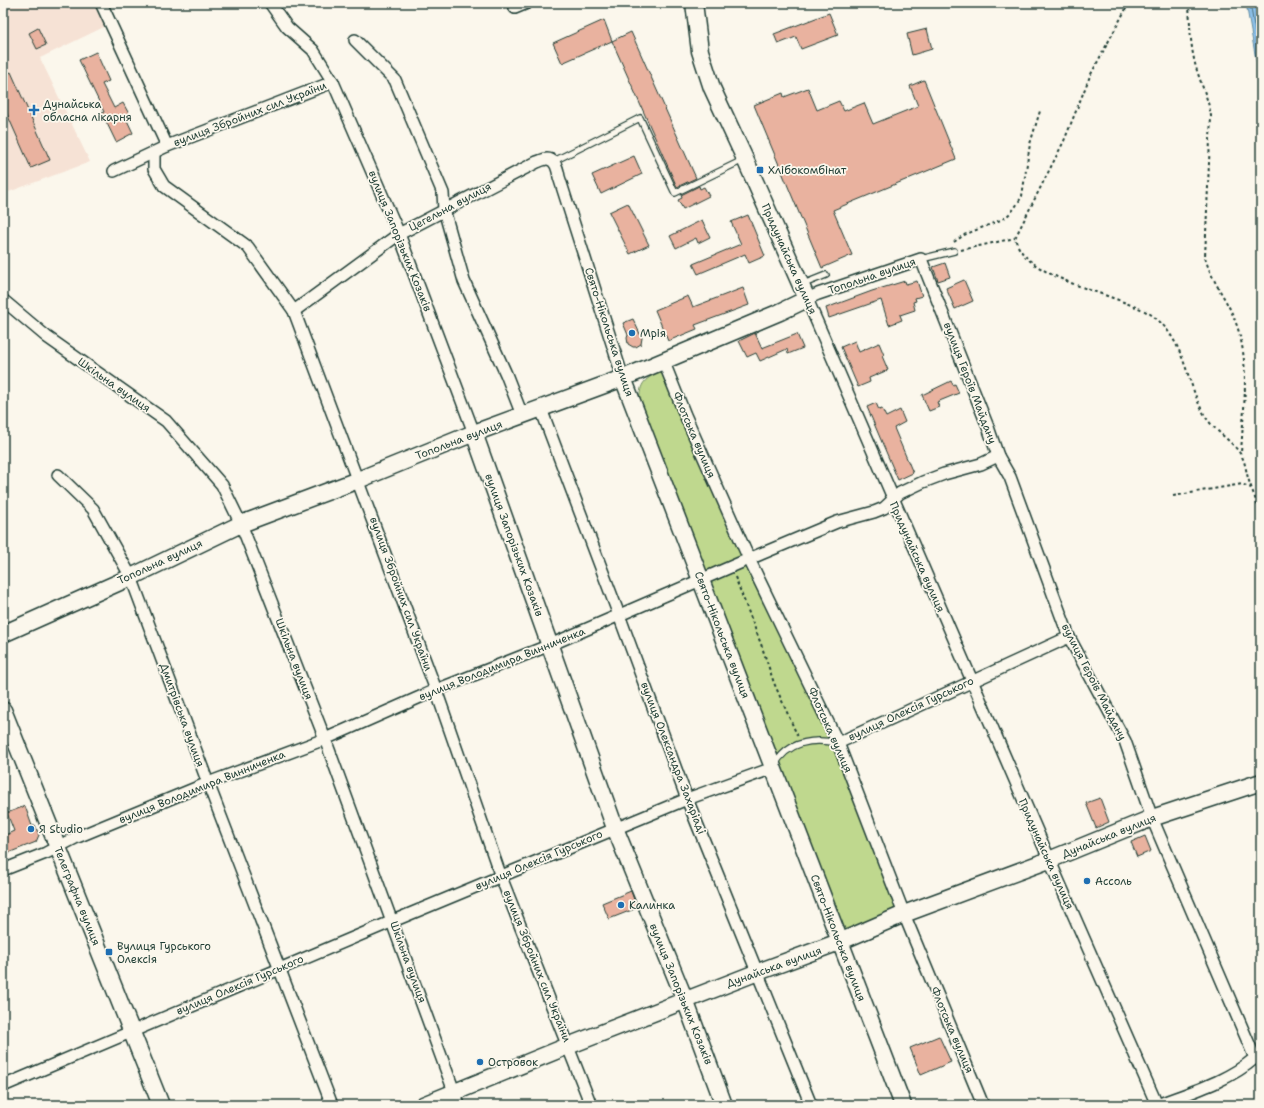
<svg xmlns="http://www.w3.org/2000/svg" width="1264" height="1108" viewBox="0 0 1264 1108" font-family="'Shantell Sans',sans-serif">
	<rect width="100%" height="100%" fill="#fbf7ec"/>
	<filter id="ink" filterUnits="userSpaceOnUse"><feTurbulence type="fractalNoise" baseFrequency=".025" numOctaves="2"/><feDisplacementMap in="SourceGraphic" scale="8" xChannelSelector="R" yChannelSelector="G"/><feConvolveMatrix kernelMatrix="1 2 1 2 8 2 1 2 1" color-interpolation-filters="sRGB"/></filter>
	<g filter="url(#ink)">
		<path fill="#f6e2d5" d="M 3,3 L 94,3 L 106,26 L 40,58 L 90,162 L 3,194 Z"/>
		<path fill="#bfd88e" stroke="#6f8a61" d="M 661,370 L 836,751 L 896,903 L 896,911 L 845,931 L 841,925 L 639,407 C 640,383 641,382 661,370 Z"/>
		<path fill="#8dc0e9" stroke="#618ca1" d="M 1246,3 L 1261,3 L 1261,88 Z"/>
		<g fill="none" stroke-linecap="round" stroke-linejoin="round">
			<path stroke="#4b717c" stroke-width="1" d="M 1250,3 L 1261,65"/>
		</g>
		<g fill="#e9b29f" stroke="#1f3d34">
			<path d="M 829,13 L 838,35 L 801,49 L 796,37 L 778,44 L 774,34 Z"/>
			<path d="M 604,20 L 612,41 L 562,63 L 553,43 Z"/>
			<path d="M 38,28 L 46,45 L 37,49 L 29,33 Z"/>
			<path d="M 927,29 L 932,49 L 912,55 L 907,34 Z"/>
			<path d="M 631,32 L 696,178 L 677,187 L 612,41 Z"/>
			<path d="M 96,52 L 109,81 L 102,84 L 114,108 L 123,103 L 129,114 L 125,116 L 133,133 L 116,142 L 102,113 L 104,112 L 79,60 Z"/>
			<path d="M 11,72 L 50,160 L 31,168 L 3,105 L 3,76 Z"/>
			<path d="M 924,80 L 956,159 L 833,210 L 852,255 L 822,268 L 754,105 L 783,93 L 784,97 L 808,88 L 817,110 L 839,101 L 844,111 L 864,103 L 873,124 L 918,106 L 910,86 Z"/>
			<path d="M 634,156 L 642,174 L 601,194 L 592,175 Z"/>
			<path d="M 699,186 L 700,189 L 704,187 L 709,196 L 683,209 L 678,200 L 682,198 L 681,195 Z"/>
			<path d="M 628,203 L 649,245 L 630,254 L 609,212 Z"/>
			<path d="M 748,215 L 765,256 L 749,263 L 745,254 L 698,274 L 693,264 L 741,244 L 731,222 Z"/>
			<path d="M 702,220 L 710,237 L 698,243 L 696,238 L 676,248 L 670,236 Z"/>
			<path d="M 945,263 L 950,277 L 938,281 L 933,267 Z"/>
			<path d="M 964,280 L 973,301 L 955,309 L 946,288 Z"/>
			<path d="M 905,281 L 906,284 L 917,281 L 922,296 L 915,298 L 916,301 L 913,302 L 915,310 L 900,315 L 902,320 L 889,325 L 881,300 L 829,318 L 826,308 L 872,291 Z"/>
			<path d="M 743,288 L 749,305 L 695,325 L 697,329 L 668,341 L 655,310 L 688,296 L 693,307 Z"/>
			<path d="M 633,319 L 642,338 L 641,344 L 636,347 L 633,347 L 628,344 L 627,338 L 628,335 L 623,323 Z"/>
			<path d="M 755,333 L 762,348 L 797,334 L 803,348 L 788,354 L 787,349 L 760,361 L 756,353 L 747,357 L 739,341 Z"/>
			<path d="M 855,341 L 859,352 L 879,343 L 884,355 L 882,356 L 888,370 L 869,378 L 870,382 L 858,387 L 841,347 Z"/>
			<path d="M 951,381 L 953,385 L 955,384 L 959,393 L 937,402 L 939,407 L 929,411 L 922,395 Z"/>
			<path d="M 876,403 L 879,410 L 882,409 L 886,417 L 900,410 L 905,422 L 894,428 L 913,473 L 898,480 L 867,407 Z"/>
			<path d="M 1100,798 L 1109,822 L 1096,828 L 1086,803 Z"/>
			<path d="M 25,806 L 32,826 L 35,825 L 39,835 L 36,842 L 3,855 L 3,836 L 14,831 L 7,813 Z"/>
			<path d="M 1145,836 L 1151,851 L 1137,857 L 1131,842 Z"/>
			<path d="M 631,891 L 637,908 L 609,919 L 602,903 Z"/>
			<path d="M 939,1036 L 951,1062 L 921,1075 L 910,1048 Z"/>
		</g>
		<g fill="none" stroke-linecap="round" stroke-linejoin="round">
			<g stroke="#1f3d34" stroke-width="8">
				<g id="lane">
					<path d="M 554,161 L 640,118 L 675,193 L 743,160"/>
					<path d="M 921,259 L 954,251"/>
					<path d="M 801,285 L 826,275"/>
					<path d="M 774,766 C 788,741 812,738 838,743"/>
				</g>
			</g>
			<g stroke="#1f3d34" stroke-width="14">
				<g id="street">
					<path d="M 101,3 L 167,146"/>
					<path d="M 270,3 L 287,27 L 313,50 L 333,82 L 399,234 L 474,433"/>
					<path d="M 515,8 L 527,3"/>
					<path d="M 355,40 L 395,80 L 443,193 L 444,210 L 464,281 L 506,374 L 522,415"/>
					<path d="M 154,153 L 154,169 L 164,186 L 248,247 L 294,311 L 436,690 L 501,877 L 591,1105"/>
					<path d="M 114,171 L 167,146 L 333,82"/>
					<path d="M 3,300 L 47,337 L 166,421 L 222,485 L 241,524 L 325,739 L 459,1105"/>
					<path d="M 294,311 L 399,234 L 537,162 C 540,161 544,159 547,159 C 556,159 558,170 559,177 L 623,378"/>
					<path d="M 663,360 L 685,415 L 749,559 L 838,743 L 904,914 L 983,1105"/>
					<path d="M 541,409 L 619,615 L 687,799 L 811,1105"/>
					<path d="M 58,475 L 93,509 L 131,577 L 208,783 L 332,1105"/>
					<path d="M 838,743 L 1069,637"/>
					<path d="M 3,870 L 46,853 L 75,838 L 208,783 L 325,739 L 436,690 L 550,645 L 749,559 L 837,522 L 874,512 L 884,508 L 900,493 L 923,482 L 944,474 L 981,464 L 998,456"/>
					<path d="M 3,1086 L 393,921 L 687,799 L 773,768"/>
					<path d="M 1157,1105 C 1191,1092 1227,1082 1255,1058 L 1152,818 L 1125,741 L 1069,637 L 1010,477 L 998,456 L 988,427 L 921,259 L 818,294 L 807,299 C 922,569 1039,837 1157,1105"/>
				</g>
			</g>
			<g stroke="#1f3d34" stroke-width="19">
				<g id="secondary">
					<path d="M 623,378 C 717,620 808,863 903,1105"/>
					<path d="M 474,433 L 615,828 L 685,1000 L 724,1105"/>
					<path d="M 3,634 L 131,577 L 241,524 L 358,480 L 474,433 L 623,378 L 780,312 L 807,299 L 745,159 L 712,88 L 700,51 L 694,3"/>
					<path d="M 3,710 L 161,1105"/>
					<path d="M 423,1105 L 568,1046 L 758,972 L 839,942 L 904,914 L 1049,860 L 1152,818 L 1261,782"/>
				</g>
			</g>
			<g stroke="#1f3d34" stroke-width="2" stroke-dasharray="3 3" stroke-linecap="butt">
				<path d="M 1129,3 L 1090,76 L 1064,141 L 1015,238 C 1016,242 1018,247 1021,251 C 1039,277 1097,291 1126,303 C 1135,307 1145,310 1153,316 C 1185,340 1186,382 1204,414 C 1213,431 1232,440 1241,455 C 1245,461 1246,471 1248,478 C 1252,490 1257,503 1261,515"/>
				<path d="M 1189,3 C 1190,22 1190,41 1194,59 C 1198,79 1208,96 1211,116 L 1205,257 C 1211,281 1228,300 1236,323 C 1251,364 1243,411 1241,454"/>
				<path d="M 954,242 L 964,235 L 1003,219 C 1012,213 1017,205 1022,196 L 1030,144 L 1040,111"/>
				<path d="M 961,250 L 1015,238"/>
				<path d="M 1173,496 L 1242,484 L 1251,488"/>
				<path d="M 735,577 L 761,644 L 774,683 L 798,737"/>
			</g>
			<use href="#lane" stroke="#fbf7ec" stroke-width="5.5"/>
			<use href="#street" stroke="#fbf7ec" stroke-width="11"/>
			<use href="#secondary" stroke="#fbf7ec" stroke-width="16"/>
		</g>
	</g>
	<g fill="#1f6fb2" stroke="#fbf7ec" stroke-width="1.5">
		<path d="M32 104h4v4h4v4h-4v4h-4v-4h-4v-4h4z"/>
		<rect x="756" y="166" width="8" height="8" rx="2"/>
		<circle cx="632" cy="333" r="4"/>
		<circle cx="31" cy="829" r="4"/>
		<circle cx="1087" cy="881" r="4"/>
		<circle cx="621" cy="905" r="4"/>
		<rect x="105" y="948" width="8" height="8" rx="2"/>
		<circle cx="480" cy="1062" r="4"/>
	</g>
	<g text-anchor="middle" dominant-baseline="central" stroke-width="3.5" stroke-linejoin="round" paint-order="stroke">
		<g font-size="11" fill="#1f3d34" stroke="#fbf7ec" text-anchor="start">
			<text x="43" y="104">Дунайська<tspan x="43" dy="13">обласна лікарня</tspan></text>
			<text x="768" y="170">Хлібокомбінат</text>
			<text x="640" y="333">Мрія</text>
			<text x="39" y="829">Я Studio</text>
			<text x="1095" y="881">Ассоль</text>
			<text x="629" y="905">Калинка</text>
			<text x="117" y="946">Вулиця Гурського<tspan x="117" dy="13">Олексія</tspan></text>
			<text x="488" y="1062">Островок</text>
		</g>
		<g font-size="11" fill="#1f3d34" stroke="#fbf7ec">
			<text transform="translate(250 114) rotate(-21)">вулиця Збройних сил України</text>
			<text transform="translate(450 207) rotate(-28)">Цегельна вулиця</text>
			<text transform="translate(400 241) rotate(68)">вулиця Запорізьких Козаків</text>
			<text transform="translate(789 259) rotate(66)">Придунайська вулиця</text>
			<text transform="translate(872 276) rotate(-19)">Топольна вулиця</text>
			<text transform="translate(609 332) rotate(72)">Свято-Нікольська вулиця</text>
			<text transform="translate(970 383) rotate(69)">вулиця Героїв Майдану</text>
			<text transform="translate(114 385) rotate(35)">Шкільна вулиця</text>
			<text transform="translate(694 435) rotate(67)">Флотська вулиця</text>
			<text transform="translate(459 440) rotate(-21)">Топольна вулиця</text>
			<text transform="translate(514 545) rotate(70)">вулиця Запорізьких Козаків</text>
			<text transform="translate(917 557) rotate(66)">Придунайська вулиця</text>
			<text transform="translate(160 562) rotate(-25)">Топольна вулиця</text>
			<text transform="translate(401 594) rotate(70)">вулиця Збройних сил України</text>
			<text transform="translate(722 635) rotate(69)">Свято-Нікольська вулиця</text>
			<text transform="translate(294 659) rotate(69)">Шкільна вулиця</text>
			<text transform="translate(502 664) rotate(-22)">вулиця Володимира Винниченка</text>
			<text transform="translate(1094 682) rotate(63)">вулиця Героїв Майдану</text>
			<text transform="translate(911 709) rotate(-25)">вулиця Олексія Гурського</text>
			<text transform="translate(182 715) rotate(70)">Дмитрівська вулиця</text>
			<text transform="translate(830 730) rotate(66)">Флотська вулиця</text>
			<text transform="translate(673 758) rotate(69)">вулиця Олександра Захаріаді</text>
			<text transform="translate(202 787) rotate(-22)">вулиця Володимира Винниченка</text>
			<text transform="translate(1109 836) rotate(-22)">Дунайська вулиця</text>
			<text transform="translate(1046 854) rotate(66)">Придунайська вулиця</text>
			<text transform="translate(539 860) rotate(-23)">вулиця Олексія Гурського</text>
			<text transform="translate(77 896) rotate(68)">Телеграфна вулиця</text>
			<text transform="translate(838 938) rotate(69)">Свято-Нікольська вулиця</text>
			<text transform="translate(408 962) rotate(70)">Шкільна вулиця</text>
			<text transform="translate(537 966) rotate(68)">вулиця Збройних сил України</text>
			<text transform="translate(774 967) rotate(-20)">Дунайська вулиця</text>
			<text transform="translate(240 985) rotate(-23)">вулиця Олексія Гурського</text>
			<text transform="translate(681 994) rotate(68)">вулиця Запорізьких Козаків</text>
			<text transform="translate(952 1030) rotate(67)">Флотська вулиця</text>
		</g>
	</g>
	<rect width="1264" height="1108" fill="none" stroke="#fbf7ec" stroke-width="16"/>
	<rect x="8" y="8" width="1248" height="1092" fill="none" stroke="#1f3d34" stroke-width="1.5" filter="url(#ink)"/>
</svg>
